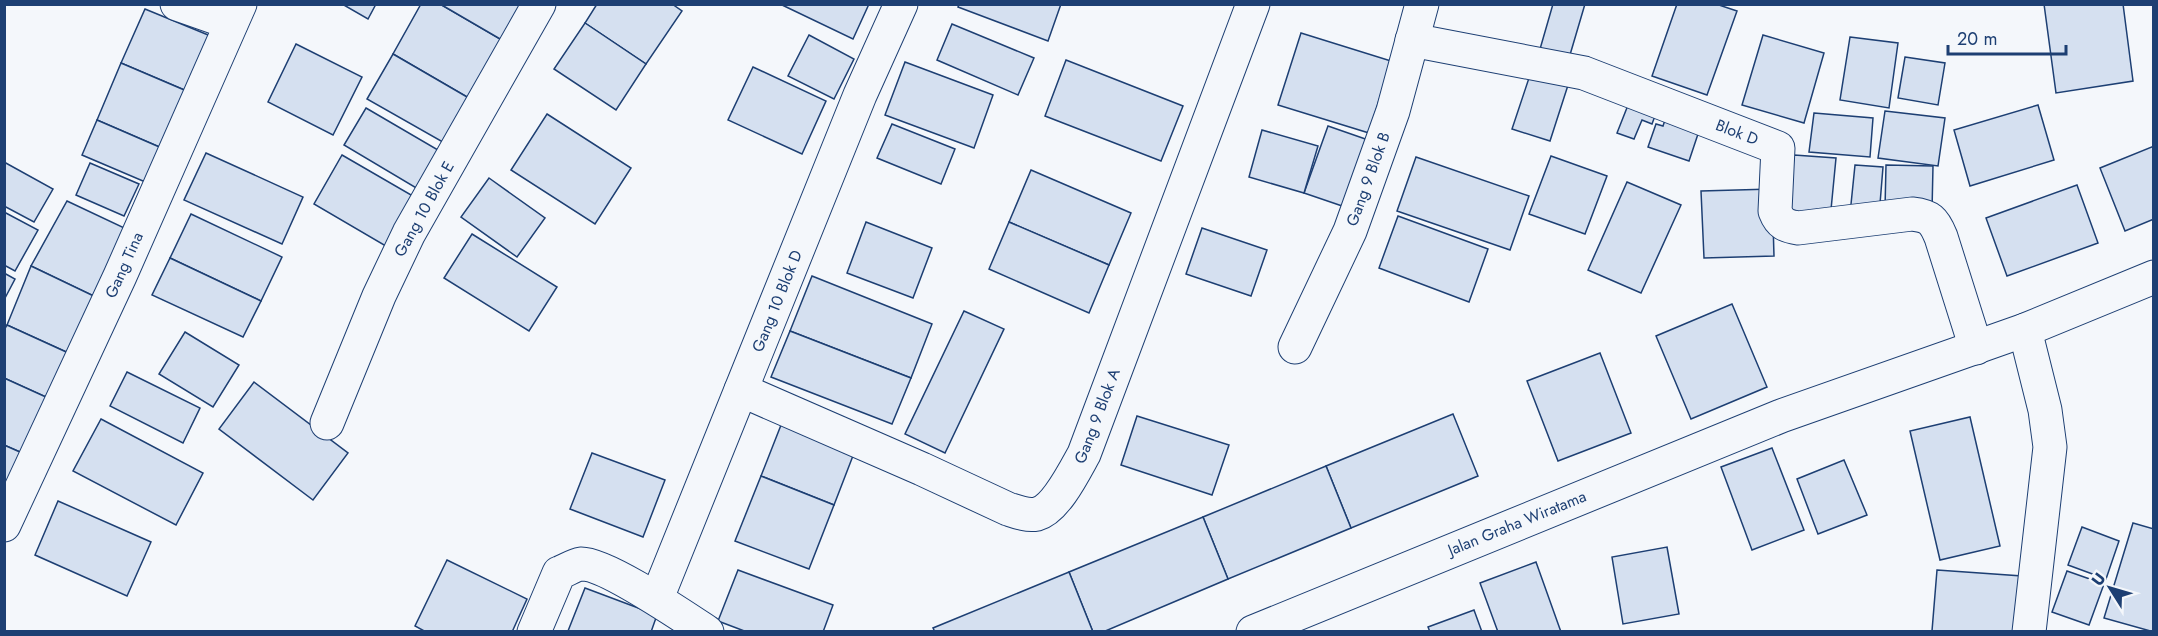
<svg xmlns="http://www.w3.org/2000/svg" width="2158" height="636" viewBox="0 0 2158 636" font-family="Jost,sans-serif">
	<rect width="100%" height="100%" fill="#f4f7fb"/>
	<g fill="#d5e0f0" stroke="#1d3f73" stroke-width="1.5">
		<path d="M 342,4 L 376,4 L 368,19 Z"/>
		<path d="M 421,4 L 440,4 L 507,43 L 474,101 L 393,54 Z"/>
		<path d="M 440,4 L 529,4 L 507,43 Z"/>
		<path d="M 597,4 L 672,4 L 682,11 L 646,64 L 585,23 Z"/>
		<path d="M 780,4 L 869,4 L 853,39 Z"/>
		<path d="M 959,4 L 1061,4 L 1048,41 L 958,7 Z"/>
		<path d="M 1553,4 L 1585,4 L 1567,65 L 1538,56 Z"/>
		<path d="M 1677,4 L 1716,4 L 1737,11 L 1707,95 L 1652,76 Z"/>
		<path d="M 2044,4 L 2123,4 L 2133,81 L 2056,93 Z"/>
		<path d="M 145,9 L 213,37 L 189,92 L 121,63 Z"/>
		<path d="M 585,23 L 646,64 L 616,110 L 554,69 Z"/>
		<path d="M 952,24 L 1034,58 L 1018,95 L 937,60 Z"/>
		<path d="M 1301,33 L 1391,61 L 1369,133 L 1278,105 Z"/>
		<path d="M 809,35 L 854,59 L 834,99 L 788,76 Z"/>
		<path d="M 1763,35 L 1824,53 L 1804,123 L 1742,105 Z"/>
		<path d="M 1850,37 L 1898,43 L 1889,108 L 1840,100 Z"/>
		<path d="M 296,44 L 362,77 L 333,135 L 268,102 Z"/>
		<path d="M 393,54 L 474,101 L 448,145 L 367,99 Z"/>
		<path d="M 1905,57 L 1945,63 L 1938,105 L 1898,98 Z"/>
		<path d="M 1066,60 L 1183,106 L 1161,161 L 1045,116 Z"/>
		<path d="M 905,62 L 993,95 L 974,148 L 885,115 Z"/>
		<path d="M 121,63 L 189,92 L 164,149 L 97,120 Z"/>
		<path d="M 1533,66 L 1570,79 L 1550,141 L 1512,129 Z"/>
		<path d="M 753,67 L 826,101 L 802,154 L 728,120 Z"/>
		<path d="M 1632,95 L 1659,105 L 1652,124 L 1642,120 L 1634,139 L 1617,133 Z"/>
		<path d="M 2038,105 L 2054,160 L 1970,186 L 1954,130 Z"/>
		<path d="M 366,108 L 450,157 L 428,195 L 344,145 Z"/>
		<path d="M 1885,111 L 1945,118 L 1938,166 L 1878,158 Z"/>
		<path d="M 1814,113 L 1873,118 L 1870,157 L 1809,152 Z"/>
		<path d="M 547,114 L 631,168 L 595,224 L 511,170 Z"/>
		<path d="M 1667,114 L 1701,125 L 1689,161 L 1648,147 L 1656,124 L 1663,126 Z"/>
		<path d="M 97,120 L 164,149 L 150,184 L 82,155 Z"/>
		<path d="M 892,124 L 955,149 L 941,184 L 877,158 Z"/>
		<path d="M 1328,126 L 1374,142 L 1351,209 L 1304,193 Z"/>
		<path d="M 1262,130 L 1318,146 L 1304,193 L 1249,177 Z"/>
		<path d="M 2154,146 L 2154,219 L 2125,231 L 2100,168 Z"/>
		<path d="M 206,153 L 303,197 L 282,244 L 184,200 Z"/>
		<path d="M 342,155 L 425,203 L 396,252 L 314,204 Z"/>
		<path d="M 1794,155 L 1836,158 L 1830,220 L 1788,217 Z"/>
		<path d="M 1551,156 L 1607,176 L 1585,234 L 1529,214 Z"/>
		<path d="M 1416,157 L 1529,196 L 1510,250 L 1397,211 Z"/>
		<path d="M 4,162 L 53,189 L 34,222 L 4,206 Z"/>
		<path d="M 90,163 L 139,184 L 124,216 L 76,195 Z"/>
		<path d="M 1855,165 L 1883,167 L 1879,216 L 1850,214 Z"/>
		<path d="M 1886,165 L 1933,166 L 1932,211 L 1885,209 Z"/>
		<path d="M 1031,170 L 1131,213 L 1109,265 L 1009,222 Z"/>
		<path d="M 489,178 L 545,218 L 517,257 L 461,217 Z"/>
		<path d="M 1627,182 L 1681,205 L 1641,293 L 1588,270 Z"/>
		<path d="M 2077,185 L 2098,243 L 2007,276 L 1986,218 Z"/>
		<path d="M 1772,189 L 1774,256 L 1704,258 L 1701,191 Z"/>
		<path d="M 67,201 L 135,233 L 100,299 L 31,266 Z"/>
		<path d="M 4,212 L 38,230 L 15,271 L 4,265 Z"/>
		<path d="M 191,214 L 282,257 L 261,301 L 170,258 Z"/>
		<path d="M 1398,216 L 1488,249 L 1469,302 L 1379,268 Z"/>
		<path d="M 866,222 L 932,248 L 913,298 L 847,273 Z"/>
		<path d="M 1009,222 L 1109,265 L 1089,313 L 989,269 Z"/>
		<path d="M 1202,228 L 1267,250 L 1251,296 L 1186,274 Z"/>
		<path d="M 472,234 L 557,287 L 529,331 L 444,278 Z"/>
		<path d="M 170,258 L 261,301 L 243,337 L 152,295 Z"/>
		<path d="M 31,266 L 100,299 L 75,356 L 7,325 Z"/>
		<path d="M 4,273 L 15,279 L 4,300 Z"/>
		<path d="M 812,276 L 932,324 L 911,378 L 790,331 Z"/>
		<path d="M 1732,304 L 1767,387 L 1691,419 L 1656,336 Z"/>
		<path d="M 964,311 L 1004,329 L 945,453 L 905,434 Z"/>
		<path d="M 7,325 L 75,356 L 57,402 L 4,378 L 4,330 Z"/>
		<path d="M 790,331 L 911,378 L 892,424 L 771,377 Z"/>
		<path d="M 185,332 L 239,365 L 213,407 L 159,374 Z"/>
		<path d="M 1600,353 L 1631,433 L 1558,461 L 1527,381 Z"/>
		<path d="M 127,372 L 200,408 L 183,443 L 110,406 Z"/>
		<path d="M 4,378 L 57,402 L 29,456 L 4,445 Z"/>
		<path d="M 254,382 L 348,453 L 313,500 L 219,429 Z"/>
		<path d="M 1453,414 L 1478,476 L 1351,528 L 1326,466 Z"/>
		<path d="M 1137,416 L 1229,445 L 1212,495 L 1121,465 Z"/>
		<path d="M 1970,417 L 2000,546 L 1940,560 L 1910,431 Z"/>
		<path d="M 101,419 L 203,473 L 176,525 L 73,471 Z"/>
		<path d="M 783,420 L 856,448 L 834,505 L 761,476 Z"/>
		<path d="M 4,445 L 29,456 L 4,515 Z"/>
		<path d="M 1772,448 L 1804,530 L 1752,550 L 1721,467 Z"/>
		<path d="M 592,453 L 665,480 L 643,537 L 570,509 Z"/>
		<path d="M 1844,460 L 1867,515 L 1818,534 L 1797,479 Z"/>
		<path d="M 1326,466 L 1351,528 L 1228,579 L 1203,517 Z"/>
		<path d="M 761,476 L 834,505 L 809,569 L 735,541 Z"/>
		<path d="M 58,501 L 151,542 L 127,596 L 35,555 Z"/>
		<path d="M 1203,517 L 1228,579 L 1103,632 L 1093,632 L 1069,572 Z"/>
		<path d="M 2133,523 L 2154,529 L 2154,632 L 2104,618 Z"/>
		<path d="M 2082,527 L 2119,541 L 2106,579 L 2068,565 Z"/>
		<path d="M 1667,547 L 1679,614 L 1623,624 L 1612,557 Z"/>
		<path d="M 447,560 L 527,599 L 512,632 L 426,632 L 415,626 Z"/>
		<path d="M 1536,562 L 1561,632 L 1498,632 L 1480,583 Z"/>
		<path d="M 738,570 L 833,605 L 823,632 L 747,632 L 718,621 Z"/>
		<path d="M 1937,570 L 2022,576 L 2018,632 L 1932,631 Z"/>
		<path d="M 2067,571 L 2104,584 L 2089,625 L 2052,612 Z"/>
		<path d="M 1069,572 L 1093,632 L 935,632 L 933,628 Z"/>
		<path d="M 585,588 L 657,615 L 651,632 L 568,631 Z"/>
		<path d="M 1474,610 L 1482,632 L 1430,632 L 1428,627 Z"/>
	</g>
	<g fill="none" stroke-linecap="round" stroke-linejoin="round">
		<g stroke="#1d3f73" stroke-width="35">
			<g id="street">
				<path d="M 177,4 L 231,23"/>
				<path d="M 1412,40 L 1584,73 L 1778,148 L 1775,211 C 1780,224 1786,226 1798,228 L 1912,214 C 1930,216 1934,220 1941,237 L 1976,348"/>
				<path d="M 2025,330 L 2045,410 L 2050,447 L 2029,632"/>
				<path d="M 1295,347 L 1350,231 L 1393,111 L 1422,4"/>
				<path d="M 741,390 L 922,469 L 1008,509 C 1017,512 1027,516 1037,514 C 1056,509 1075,470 1084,454 L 1253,4"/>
				<path d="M 327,423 L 379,296 L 409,233 L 539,4"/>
				<path d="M 4,525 L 120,276 L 240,4"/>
				<path d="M 657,598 L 860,95 L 901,4"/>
				<path d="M 534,632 L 559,573 C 565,571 574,565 581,564 C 605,563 684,617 707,632"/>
				<path d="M 1253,632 L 1781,416 L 2025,330 L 2154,277"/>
			</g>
		</g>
		<use href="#street" stroke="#f4f7fb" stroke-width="33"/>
	</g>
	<g text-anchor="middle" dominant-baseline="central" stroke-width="4.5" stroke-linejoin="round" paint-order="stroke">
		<g font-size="16" fill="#1d3f73" stroke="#f4f7fb">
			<text transform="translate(1737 132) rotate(21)">Blok D</text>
			<text transform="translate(1368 179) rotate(-70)">Gang 9 Blok B</text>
			<text transform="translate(424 209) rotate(-61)">Gang 10 Blok E</text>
			<text transform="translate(124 265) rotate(-66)">Gang Tina</text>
			<text transform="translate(777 301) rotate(-68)">Gang 10 Blok D</text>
			<text transform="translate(1097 416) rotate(-69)">Gang 9 Blok A</text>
			<text transform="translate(1517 523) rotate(-22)">Jalan Graha Wiratama</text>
		</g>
	</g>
	<rect width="2158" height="636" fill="none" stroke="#1d3f73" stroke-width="12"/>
	<g transform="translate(2110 588) rotate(307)" stroke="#f4f7fb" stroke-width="4.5" paint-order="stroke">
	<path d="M0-4.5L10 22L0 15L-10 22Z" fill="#1d3f73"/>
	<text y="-9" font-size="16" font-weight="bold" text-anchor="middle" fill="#1d3f73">U</text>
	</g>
	<path d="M1948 45v9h118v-9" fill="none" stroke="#1d3f73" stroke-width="3"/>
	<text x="1957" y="45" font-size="18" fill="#1d3f73" stroke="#f4f7fb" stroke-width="4.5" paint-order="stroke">20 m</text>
</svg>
